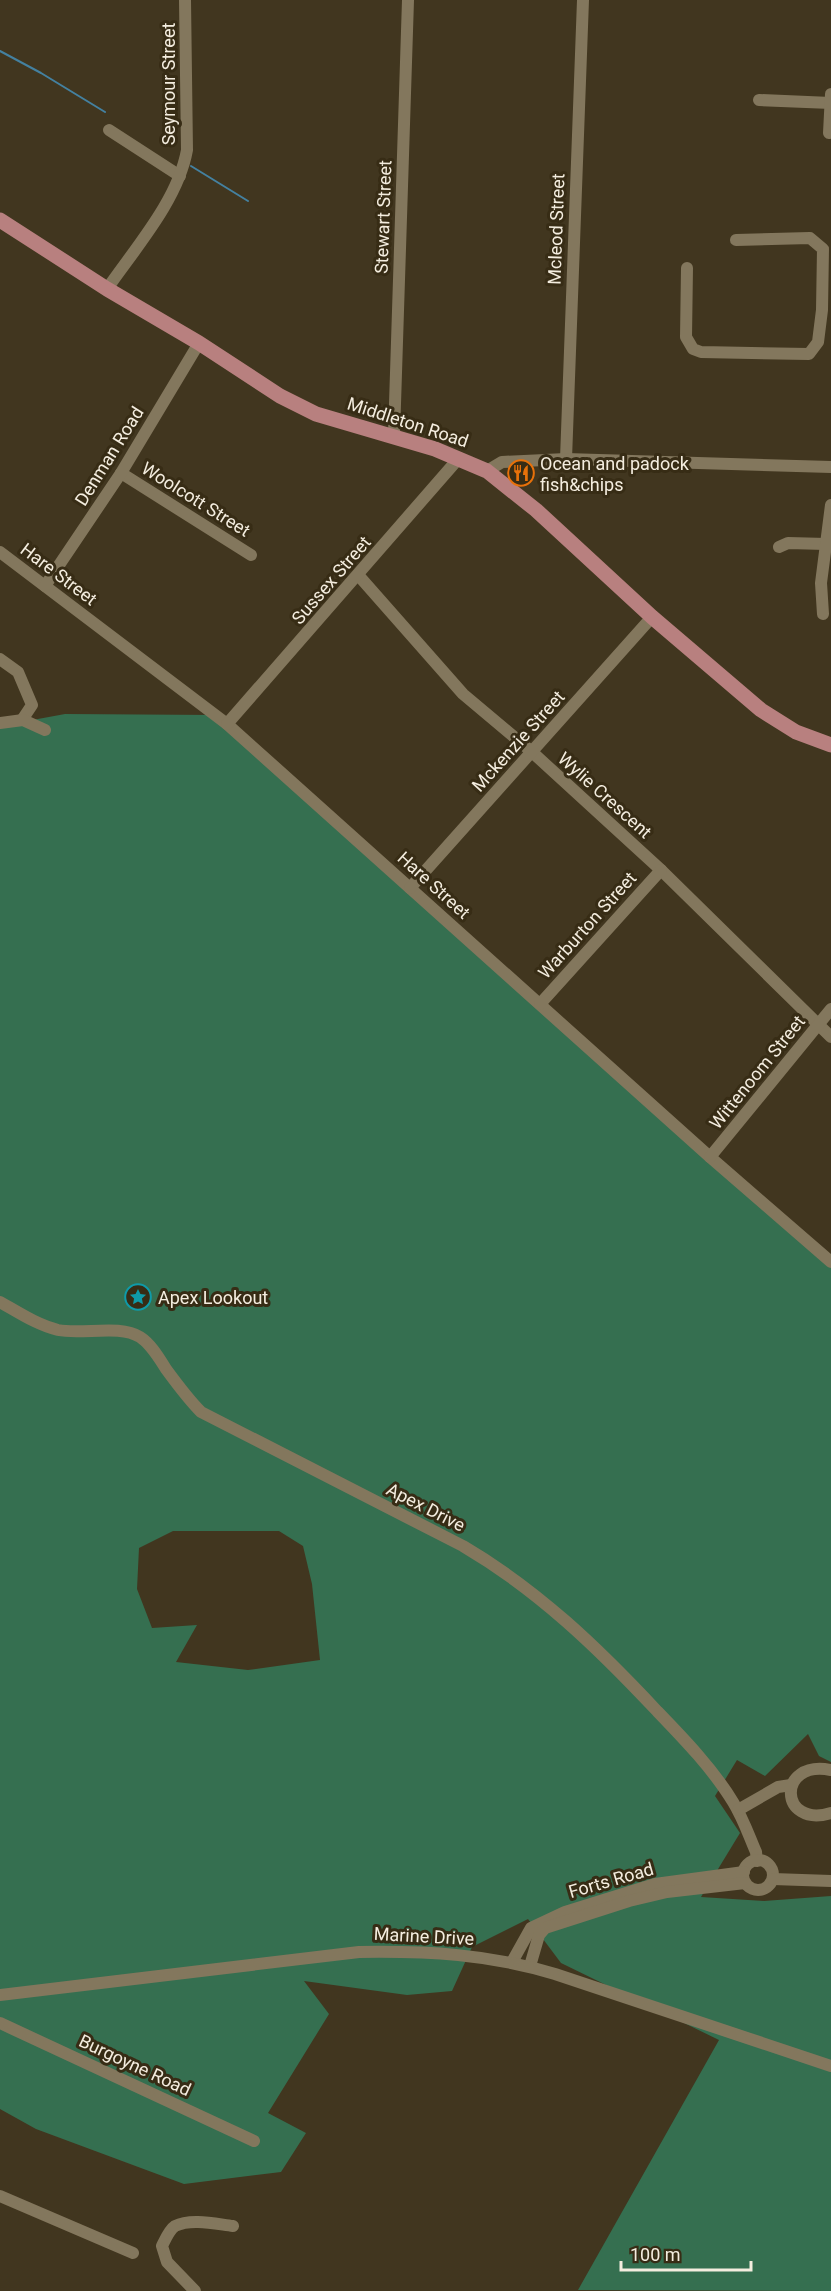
<svg xmlns="http://www.w3.org/2000/svg" width="831" height="2291" viewBox="0 0 831 2291" font-family="Roboto,sans-serif">
	<rect width="100%" height="100%" fill="#41361f"/>
	<path fill="#356f50" fill-rule="evenodd" d="M 65,714 L 216,715 L 831,1261 L 831,1762 L 819,1756 L 808,1734 L 765,1776 L 737,1760 L 715,1796 L 740,1833 L 701,1897 L 764,1901 L 831,1896 L 831,2291 L 578,2290 L 719,2040 L 561,1963 L 528,1919 L 472,1947 L 452,1991 L 407,1995 L 304,1981 L 329,2014 L 268,2113 L 306,2133 L 281,2172 L 184,2184 L 36,2129 L 0,2109 L 0,726 ZM 173,1531 L 279,1531 L 303,1546 L 312,1584 L 320,1660 L 248,1670 L 176,1662 L 197,1625 L 152,1628 L 137,1589 L 139,1548 Z"/>
	<g fill="none" stroke-linecap="round" stroke-linejoin="round">
		<g stroke="#4481a0" stroke-width="2">
			<path d="M 0,51 L 41,73 L 105,112"/>
			<path d="M 191,166 L 248,201"/>
		</g>
		<g stroke="#83775d" stroke-width="12">
			<path d="M 759,100 L 831,103"/>
			<path d="M 109,130 L 180,176"/>
			<path d="M 829,133 L 831,94"/>
			<path d="M 687,268 L 686,337 L 693,349 L 701,352 L 809,354 L 818,342 L 822,310 L 823,249 L 810,238 L 736,240"/>
			<path d="M 107,289 C 136,247 178,200 187,150 L 185,0"/>
			<path d="M 394,435 L 408,0"/>
			<path d="M 566,459 L 583,0"/>
			<path d="M 487,471 L 502,462 L 566,459 L 831,467"/>
			<path d="M 121,473 L 251,555"/>
			<path d="M 779,547 L 788,543 L 826,544"/>
			<path d="M 0,552 L 227,724 L 710,1157 L 831,1262"/>
			<path d="M 359,576 L 463,694 L 532,752 L 661,870 L 831,1037"/>
			<path d="M 45,586 L 121,473 L 199,343"/>
			<path d="M 823,614 L 821,583 L 831,505"/>
			<path d="M 0,659 L 18,672 L 32,705 L 22,720"/>
			<path d="M 0,723 L 23,720 L 45,730"/>
			<path d="M 227,724 L 459,458"/>
			<path d="M 410,888 L 652,617"/>
			<path d="M 540,1004 L 661,870"/>
			<path d="M 710,1157 L 831,1009"/>
			<path d="M 0,1302 C 18,1312 37,1325 58,1330 C 82,1335 120,1324 140,1337 C 151,1344 159,1358 166,1369 C 177,1384 188,1399 201,1412 L 463,1546 C 538,1590 598,1648 657,1711 C 684,1739 713,1769 733,1802 C 743,1818 749,1836 756,1852 L 757,1861"/>
			<path d="M 831,1770 C 776,1759 779,1829 831,1813"/>
			<path d="M 738,1810 L 778,1787 L 791,1785"/>
			<circle cx="758" cy="1875" r="15"/>
			<path d="M 773,1879 L 831,1881"/>
			<path d="M 512,1962 L 531,1928 L 565,1912 L 655,1884 L 744,1872"/>
			<path d="M 530,1966 L 539,1935 L 545,1928 L 629,1901 L 667,1892 L 745,1883"/>
			<path d="M 0,1995 L 359,1952 C 428,1951 489,1954 555,1974 L 831,2066"/>
			<path d="M 0,2023 L 254,2141"/>
			<path d="M 0,2196 L 133,2253"/>
			<path d="M 195,2291 L 167,2262 L 162,2246 C 165,2240 169,2230 175,2226 C 191,2218 216,2224 233,2226"/>
		</g>
		<path stroke="#b8807f" stroke-width="15" d="M 0,220 L 107,289 L 199,343 L 280,396 L 316,414 L 435,449 L 487,471 L 536,510 L 652,617 L 761,710 L 796,732 L 831,745"/>
	</g>
	<defs>
		<g id="restaurant-ring" transform="scale(1.35)"><circle r="9.5" fill="#372c15" stroke="#e8710a" stroke-width="1.5"/><path d="M-5-6h1v4h1v-4h1v4h1v-4h1v5L-1.5 .5V6h-2V.5L-5-1ZM5-6V6H3V1.5H1.5Q1.5-4 5-6Z" fill="#e8710a"/></g>
		<g id="sight-ring" transform="scale(1.35)"><circle r="9.5" fill="#372c15" stroke="#0f9aa8" stroke-width="1.5"/><path d="M0-6L1.8-2.2L6-1.7L2.9 1.2L3.7 5.4L0 3.3L-3.7 5.4L-2.9 1.2L-6-1.7L-1.8-2.2Z" fill="#0f9aa8"/></g>
	</defs>
	<g fill-rule="evenodd">
		<use href="#restaurant-ring" x="521" y="473"/>
		<use href="#sight-ring" x="138" y="1297"/>
	</g>
	<g text-anchor="middle" dominant-baseline="central" stroke-width="6" stroke-linejoin="round" paint-order="stroke">
		<g font-size="18" fill="#f4eddf" stroke="#372c15">
			<text transform="translate(168 84) rotate(-90)">Seymour Street</text>
			<text transform="translate(383 217) rotate(-88)">Stewart Street</text>
			<text transform="translate(556 229) rotate(-88)">Mcleod Street</text>
			<text transform="translate(408 422) rotate(18)">Middleton Road</text>
			<text transform="translate(109 456) rotate(-58)">Denman Road</text>
			<text transform="translate(196 499) rotate(32)">Woolcott Street</text>
			<text transform="translate(59 574) rotate(37)">Hare Street</text>
			<text transform="translate(331 580) rotate(-49)">Sussex Street</text>
			<text transform="translate(518 741) rotate(-48)">Mckenzie Street</text>
			<text transform="translate(605 795) rotate(42)">Wylie Crescent</text>
			<text transform="translate(434 885) rotate(42)">Hare Street</text>
			<text transform="translate(587 925) rotate(-48)">Warburton Street</text>
			<text transform="translate(757 1072) rotate(-51)">Wittenoom Street</text>
			<text transform="translate(426 1507) rotate(27)">Apex Drive</text>
			<text transform="translate(611 1880) rotate(-16)">Forts Road</text>
			<text transform="translate(424 1936) rotate(3)">Marine Drive</text>
			<text transform="translate(135 2065) rotate(25)">Burgoyne Road</text>
		</g>
		<g font-size="18" fill="#f4eddf" stroke="#372c15" text-anchor="start">
			<text x="540" y="463">Ocean and padock<tspan x="540" dy="21">fish&amp;chips</tspan></text>
			<text x="158" y="1297">Apex Lookout</text>
		</g>
	</g>
	<path d="M621 2261v9h130v-9" fill="none" stroke="#f4eddf" stroke-width="3"/>
	<text x="630" y="2261" font-size="18" fill="#f4eddf" stroke="#372c15" stroke-width="4.5" paint-order="stroke">100 m</text>
</svg>
